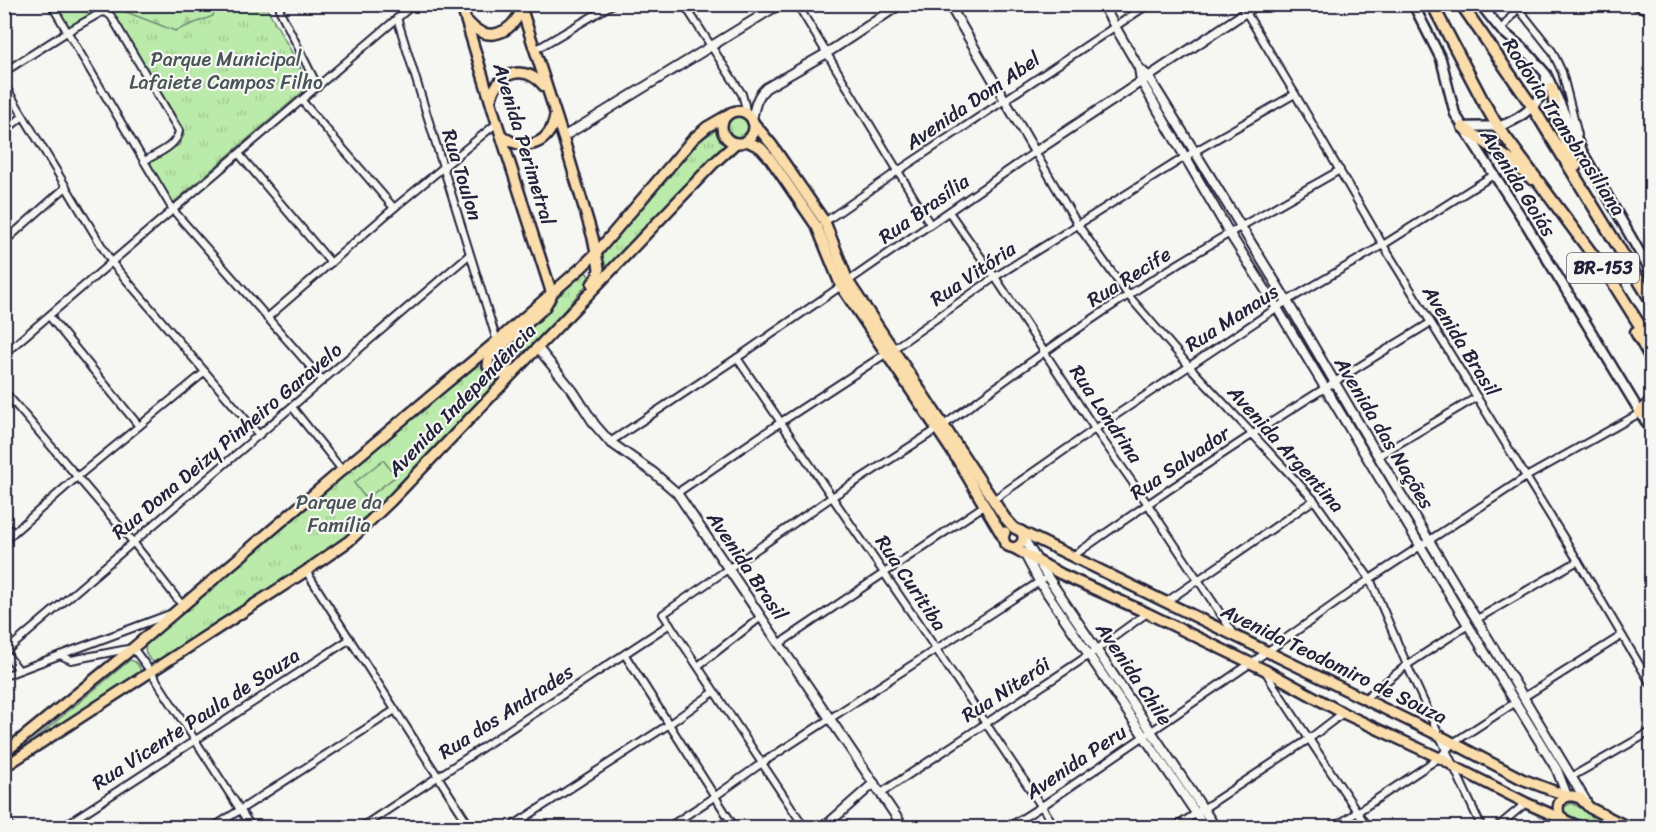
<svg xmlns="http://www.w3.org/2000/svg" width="1656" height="832" viewBox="0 0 1656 832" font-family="Sriracha,sans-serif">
	<defs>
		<pattern id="grass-tufts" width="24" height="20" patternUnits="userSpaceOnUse" patternTransform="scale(1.5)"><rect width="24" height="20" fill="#baebaa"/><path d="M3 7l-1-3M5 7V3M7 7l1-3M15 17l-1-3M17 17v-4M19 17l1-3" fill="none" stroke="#a0c993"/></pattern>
		<pattern id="forest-firs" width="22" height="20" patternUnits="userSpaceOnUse" patternTransform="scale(1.5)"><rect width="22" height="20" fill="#baebaa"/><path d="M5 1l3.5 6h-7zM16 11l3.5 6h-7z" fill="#a0c993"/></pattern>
	</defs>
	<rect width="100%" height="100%" fill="#f6f6f2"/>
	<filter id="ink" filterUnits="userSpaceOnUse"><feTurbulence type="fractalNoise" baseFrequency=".0167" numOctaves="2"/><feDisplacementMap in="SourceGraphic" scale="12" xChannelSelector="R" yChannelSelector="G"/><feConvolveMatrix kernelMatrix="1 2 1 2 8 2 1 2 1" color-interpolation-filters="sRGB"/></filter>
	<g filter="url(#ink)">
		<g fill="url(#grass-tufts)" stroke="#6e8672" stroke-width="1.5">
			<path d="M 52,5 L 271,5 L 267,8 L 309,83 L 305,86 L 306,89 L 174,202 L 171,201 L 150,166 L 151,160 L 179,145 L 184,135 L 181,126 L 112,12 L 107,9 L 101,9 L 71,27 L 67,27 Z"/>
			<circle cx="738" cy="127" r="11"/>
			<path d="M 719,128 L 721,138 L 729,148 L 602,275 L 603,264 L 602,255 L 689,151 L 702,139 Z"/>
			<path d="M 583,273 L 587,273 L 591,279 L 588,283 L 563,312 L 556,323 L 533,347 L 525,350 L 502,370 L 497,370 L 492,366 L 493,356 L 555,303 L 557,296 Z"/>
			<path d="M 482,359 C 482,372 490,379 503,379 L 375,513 L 331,551 L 156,663 C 149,660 143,653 146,645 Z"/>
			<path d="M 130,660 C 137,661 140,666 141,673 L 24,748 Z"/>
			<path d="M 1571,803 L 1618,827 L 1588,827 L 1566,816 L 1563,813 L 1564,807 Z"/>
		</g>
		<path fill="url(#forest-firs)" stroke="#6e8672" stroke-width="1.5" d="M 122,5 L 216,5 L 213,16 L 175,31 L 126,12 Z"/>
		<path fill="#baebaa" stroke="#6e8672" stroke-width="1.5" d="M 383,460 L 396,476 L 366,499 L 354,483 Z"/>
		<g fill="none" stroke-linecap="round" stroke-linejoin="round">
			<g stroke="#22223b" stroke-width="10">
				<g id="minor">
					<path d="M 51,4 L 173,210 L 323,381"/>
					<path d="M 283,4 L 280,8 L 280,11 L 318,87"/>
					<path d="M 684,4 L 742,94 L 745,105 L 746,113"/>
					<path d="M 797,4 L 930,224"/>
					<path d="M 1241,4 L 1295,94 L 1383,245 L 1578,561 L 1652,686"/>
					<path d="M 1515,4 L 1552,51 L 1562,72 L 1578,135"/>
					<path d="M 1631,4 L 1652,12"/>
					<path d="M 397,18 L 497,341"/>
					<path d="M 1501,30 L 1520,5"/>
					<path d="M 535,50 L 613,4"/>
					<path d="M 4,72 L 67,32 L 102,12 L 107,13 L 111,16 L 179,131 C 177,146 156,154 144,161"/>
					<path d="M 4,84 L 112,263 L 259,435"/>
					<path d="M 302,101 L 394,208"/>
					<path d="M 4,132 L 23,116"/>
					<path d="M 239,154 L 331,263"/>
					<path d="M 949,212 L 995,277 L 1095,429 L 1147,503 L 1234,634"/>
					<path d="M 823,223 L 898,171 L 1149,4"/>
					<path d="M 4,242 L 66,187"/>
					<path d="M 49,316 L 139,426"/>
					<path d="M 267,318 L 394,208 L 497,123"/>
					<path d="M 4,354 L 414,4"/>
					<path d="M 737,358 L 936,649 L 1056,828"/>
					<path d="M 4,391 L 133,542 L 182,605"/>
					<path d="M 292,407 L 342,470"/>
					<path d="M 944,425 C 1004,381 1064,337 1127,296 C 1196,251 1268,211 1340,170"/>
					<path d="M 610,442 L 737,358 L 1035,152 L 1078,225 L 1128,295 L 1189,366 L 1314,500 L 1370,579 L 1407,665 L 1482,828"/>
					<path d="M 1378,456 L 1477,397"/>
					<path d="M 677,493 L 781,422 L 893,349 L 995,277 L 1185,157 L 1295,94"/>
					<path d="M 993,500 L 1095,429 L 1287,301 L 1383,245 L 1495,174"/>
					<path d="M 4,523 L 13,533"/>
					<path d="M 4,541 L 77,477 L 205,372"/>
					<path d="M 1073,556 C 1189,474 1308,397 1430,323"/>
					<path d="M 306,571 L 471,828"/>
					<path d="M 1166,602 L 1314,500"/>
					<path d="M 1477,619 L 1578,561"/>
					<path d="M 779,644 L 985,505"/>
					<path d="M 4,651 L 19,670"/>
					<path d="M 5,652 L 469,255"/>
					<path d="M 60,655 L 71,660 L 133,648 L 151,672 L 252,828"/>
					<path d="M 625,655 L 735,828"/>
					<path d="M 698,666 L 761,617"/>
					<path d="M 1265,670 L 1272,683 L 1368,828"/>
					<path d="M 4,676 L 170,614"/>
					<path d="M 1524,697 L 1621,636"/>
					<path d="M 1364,699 L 1407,665 L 1468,625"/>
					<path d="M 1573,776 L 1652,731"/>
					<path d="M 881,793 L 1089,655 L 1147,613"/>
					<path d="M 4,816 L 12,828"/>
					<path d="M 61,828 L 350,639"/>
					<path d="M 212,828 L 395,710"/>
					<path d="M 360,828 L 670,624"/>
					<path d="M 509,828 L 668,725 L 714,692"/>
					<path d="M 667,828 L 714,797 L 762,763 L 1042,580"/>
					<path d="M 805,828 L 663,614 L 832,497 L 936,430"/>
					<path d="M 1007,828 L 1042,806 L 1251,663 L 1370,579 L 1526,477 L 1640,413"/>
					<path d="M 1174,828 L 1309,739 L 1343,713"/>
					<path d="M 1333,828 L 1439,758 L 1453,743 L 1516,702"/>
					<path d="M 1496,828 L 1526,803"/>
				</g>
			</g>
			<g stroke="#22223b" stroke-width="12">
				<g id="tertiary">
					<path d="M 949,4 L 1035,152 L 1258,4"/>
					<path d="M 1102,4 L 1139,68 L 1148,76 L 1287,301 L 1378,456 L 1586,801"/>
					<path d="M 1139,68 L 1141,81 L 1230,234 L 1277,308 L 1468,625 L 1557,770 L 1567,796"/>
					<path d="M 752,119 C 755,107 756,97 766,88 L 827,53 L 901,4"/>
					<path d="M 563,137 L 780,4"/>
					<path d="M 537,347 L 573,391 L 595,425 L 610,442 L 654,473 L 677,493 L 904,828"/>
					<path d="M 1024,539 L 1047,576 L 1216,828"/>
					<path d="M 1024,553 L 1039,581 L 1206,828"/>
					<path d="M 823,828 L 874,783"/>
				</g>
			</g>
			<g stroke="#22223b" stroke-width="13">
				<g id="secondary">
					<path d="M 1413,4 L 1441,59 L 1455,114 L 1526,224 L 1652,432"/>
					<path d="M 1480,4 L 1501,30 L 1526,51 L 1546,74 L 1583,153 L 1652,274"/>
					<path d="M 1463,127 C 1471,126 1495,127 1500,126 C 1521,119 1546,101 1546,77"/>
				</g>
			</g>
			<g stroke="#22223b" stroke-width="14">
				<g id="primary">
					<path d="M 461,4 L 497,123 L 552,294 L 544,308 L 489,358 L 488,366 L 492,372 L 503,374 L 513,371"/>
					<path d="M 520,4 L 563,137 L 593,238 L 599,268 L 598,276 L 592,284"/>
					<path d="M 468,22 C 487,44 511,34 522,9"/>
					<path d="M 491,99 C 498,70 526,64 545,87"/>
					<circle cx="738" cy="127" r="16"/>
					<path d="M 753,122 L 772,145 L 825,222 L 848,281 L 1005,518 L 1014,528 L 1440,736 L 1522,779 L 1567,796 L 1573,796 L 1580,798 L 1590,808 L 1630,828"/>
					<path d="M 501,135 C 523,153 550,146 555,116"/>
					<path d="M 747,141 L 761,148 L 769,157 L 817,227 L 841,286 L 957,459 L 1003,537"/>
					<path d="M 1005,532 L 1003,537 L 1005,544 C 1015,553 1028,543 1021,531"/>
					<path d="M 1014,548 L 1061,574 L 1147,613 L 1265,670 L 1343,713 L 1446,761 L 1455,767 L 1526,803 L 1582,828"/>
					<path d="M 4,753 L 133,648 L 342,470 L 497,341 L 582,267 L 597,252 L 693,139 L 707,127 L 726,116"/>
					<path d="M 4,767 L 306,571 L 349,541 L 391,501 L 714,163 L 736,143"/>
					<path d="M 1563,818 L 1559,815 C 1557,806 1558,800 1567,796"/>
				</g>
			</g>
			<g stroke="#22223b" stroke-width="15">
				<g id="motorway">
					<path d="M 1432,4 L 1484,103 L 1498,127 L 1612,281 L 1652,345"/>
					<path d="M 1461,4 L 1532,106 L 1652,302"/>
					<path d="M 1552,88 L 1558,125 L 1576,166"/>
					<path d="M 1463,127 L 1510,160 L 1532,179"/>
					<path d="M 1636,332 L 1652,360"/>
					<path d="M 1640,413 L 1652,400"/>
				</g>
			</g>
			<use href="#minor" stroke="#f6f6f2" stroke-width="6"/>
			<use href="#tertiary" stroke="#f6f6f2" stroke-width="8"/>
			<use href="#secondary" stroke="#f6f6f2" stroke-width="8"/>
			<use href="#primary" stroke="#faddab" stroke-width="9"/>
			<use href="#motorway" stroke="#faddab" stroke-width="10"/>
		</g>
	</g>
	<g text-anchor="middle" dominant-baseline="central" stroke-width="4.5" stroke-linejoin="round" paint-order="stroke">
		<rect fill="#f6f6f2" stroke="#626272" stroke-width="1.5" x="1567" y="253" width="72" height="30" rx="4.5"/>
		<g font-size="18" font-weight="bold" fill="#22223b">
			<text x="1603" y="268">BR-153</text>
		</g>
		<g font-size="20" fill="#485457" stroke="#f6f6f2">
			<text x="226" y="59">Parque Municipal<tspan x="226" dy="23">Lafaiete Campos Filho</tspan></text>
			<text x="339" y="502">Parque da<tspan x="339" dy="23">Família</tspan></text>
		</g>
		<g font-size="20" fill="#22223b" stroke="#f6f6f2">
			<text transform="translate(973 101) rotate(-34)">Avenida Dom Abel</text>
			<text transform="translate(1564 127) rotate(57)">Rodovia Transbrasiliana</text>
			<text transform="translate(524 144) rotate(73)">Avenida Perimetral</text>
			<text transform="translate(462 175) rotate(73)">Rua Toulon</text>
			<text transform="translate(1518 183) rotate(58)">Avenida Goiás</text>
			<text transform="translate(924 209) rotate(-35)">Rua Brasília</text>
			<text transform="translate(973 274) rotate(-34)">Rua Vitória</text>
			<text transform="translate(1129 277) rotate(-32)">Rua Recife</text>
			<text transform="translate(1232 318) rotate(-33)">Rua Manaus</text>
			<text transform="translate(1461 341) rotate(58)">Avenida Brasil</text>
			<text transform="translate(462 400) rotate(-46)">Avenida Independência</text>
			<text transform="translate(1106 414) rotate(56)">Rua Londrina</text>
			<text transform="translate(1384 433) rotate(59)">Avenida das Nações</text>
			<text transform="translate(227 441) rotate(-40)">Rua Dona Deizy Pinheiro Garavelo</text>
			<text transform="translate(1286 449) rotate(48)">Avenida Argentina</text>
			<text transform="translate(1180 463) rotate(-34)">Rua Salvador</text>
			<text transform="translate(747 566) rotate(56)">Avenida Brasil</text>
			<text transform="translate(911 583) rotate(56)">Rua Curitiba</text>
			<text transform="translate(1334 664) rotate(26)">Avenida Teodomiro de Souza</text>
			<text transform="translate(1134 674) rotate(56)">Avenida Chile</text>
			<text transform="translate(1006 690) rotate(-33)">Rua Niterói</text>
			<text transform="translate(506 712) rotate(-33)">Rua dos Andrades</text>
			<text transform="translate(196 719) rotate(-33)">Rua Vicente Paula de Souza</text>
			<text transform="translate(1076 762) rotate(-34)">Avenida Peru</text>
		</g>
	</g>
	<rect width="1656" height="832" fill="none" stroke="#f6f6f2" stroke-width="24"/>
	<rect x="12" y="12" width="1632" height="808" fill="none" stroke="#22223b" stroke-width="2" filter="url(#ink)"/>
</svg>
